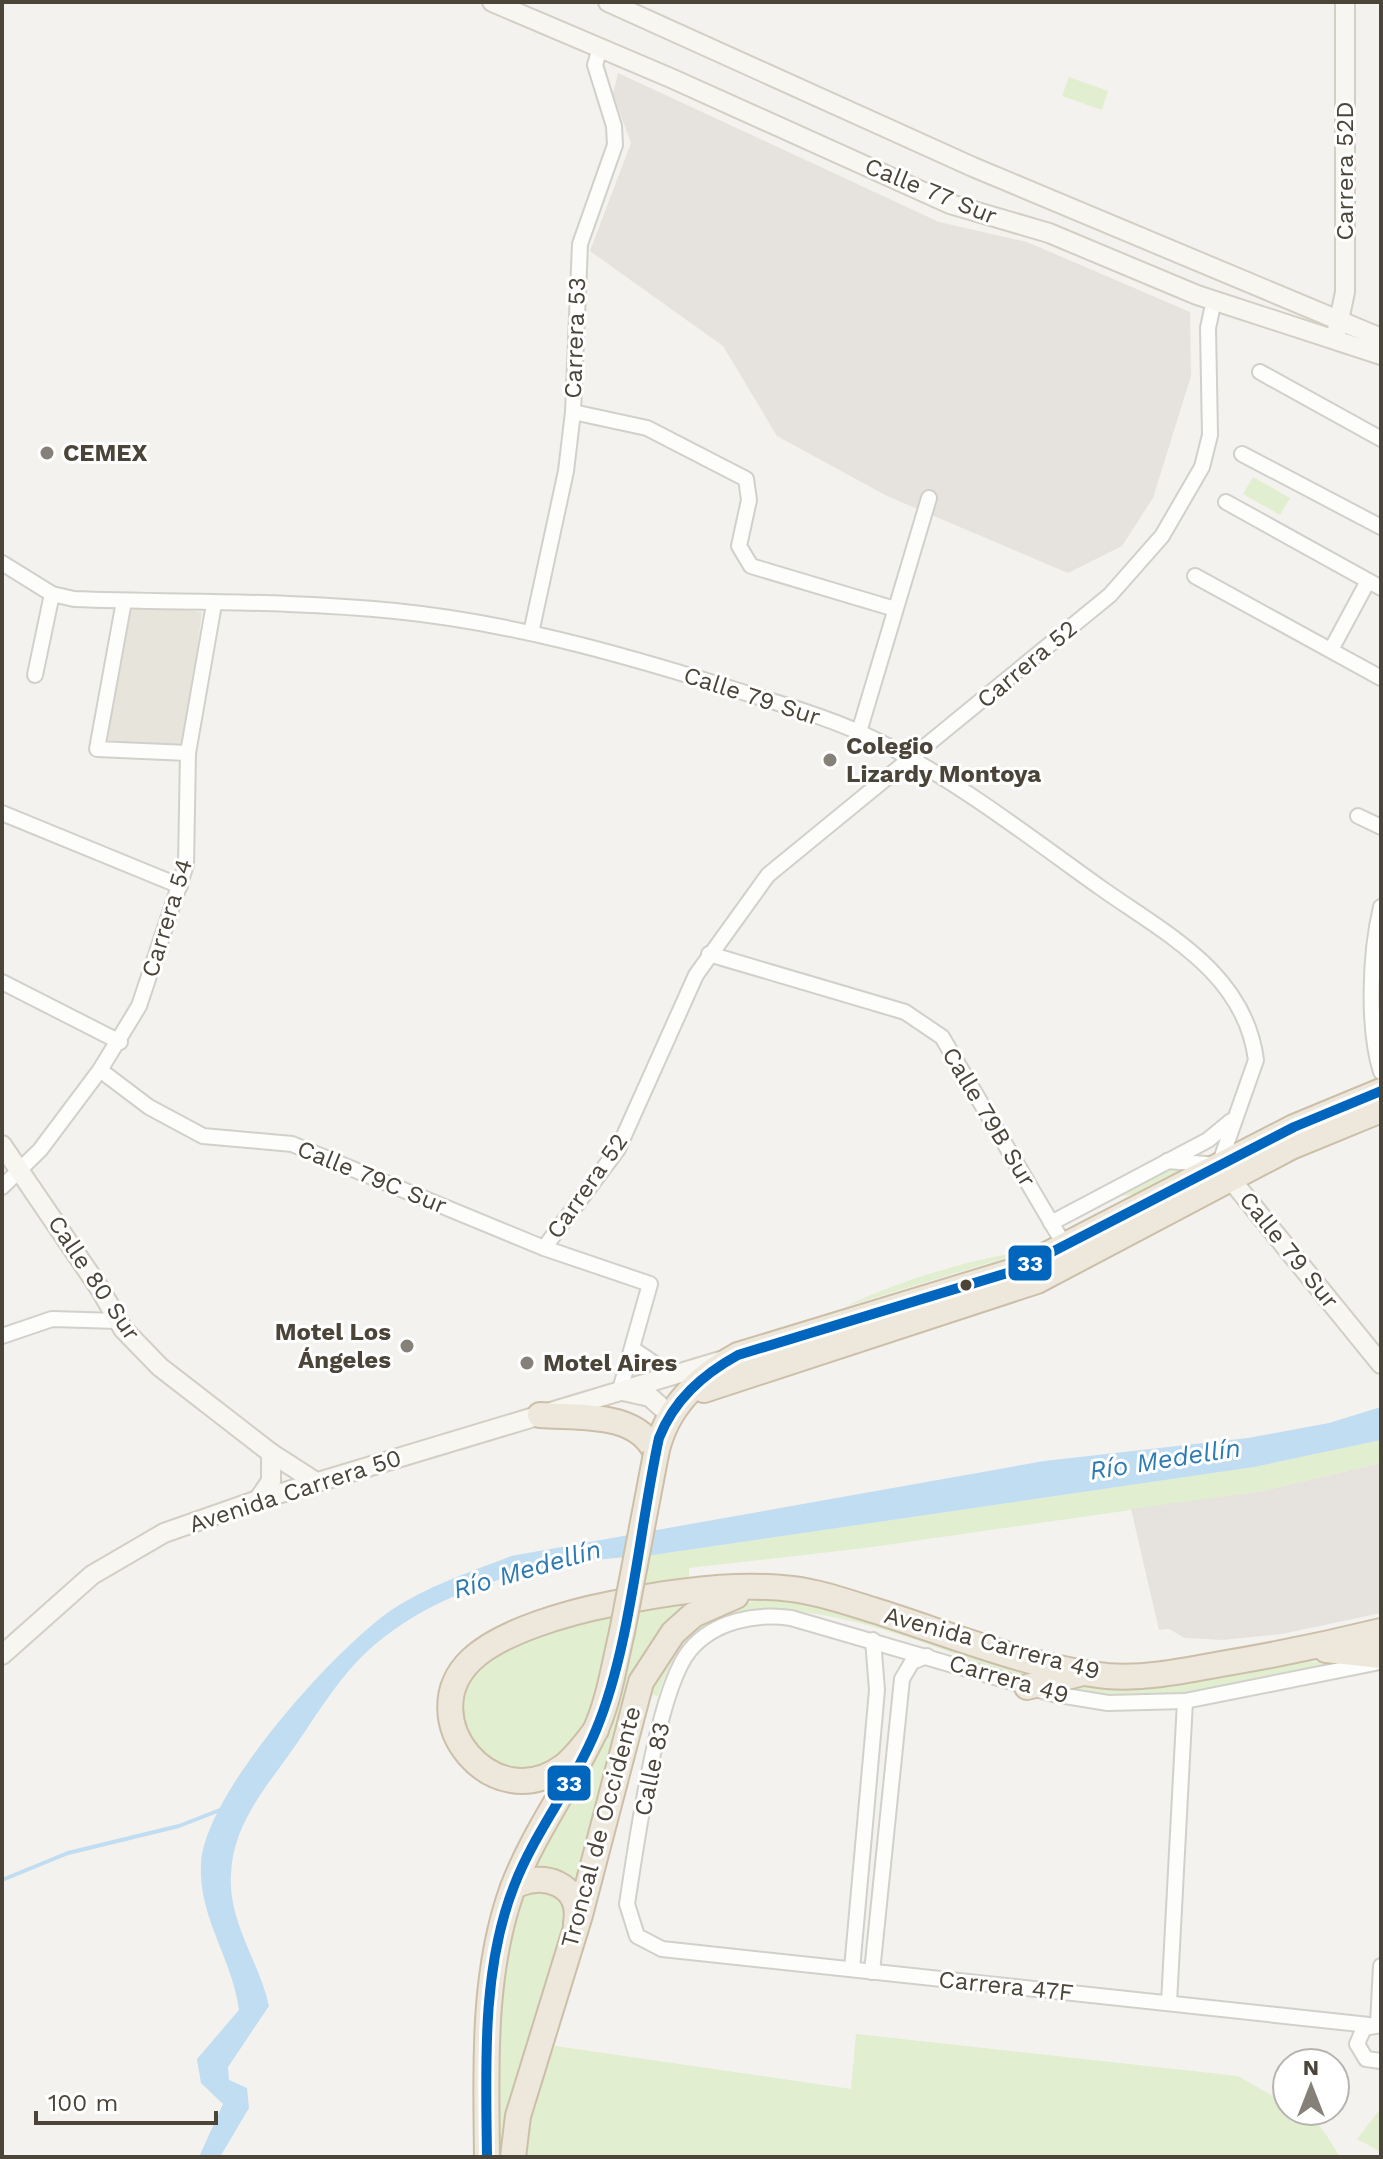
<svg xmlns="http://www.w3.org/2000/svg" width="1383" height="2159" viewBox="0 0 1383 2159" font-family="'Work Sans',sans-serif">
	<rect width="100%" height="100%" fill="#f4f2ee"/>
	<path fill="#e7e4dc" d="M 126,603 L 202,612 L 184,749 L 108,740 Z"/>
	<path fill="#e6e2de" d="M 618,73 L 939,222 L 1027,242 L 1190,312 L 1191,376 L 1153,498 L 1122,546 L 1068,573 L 887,496 L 777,436 L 723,346 L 590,251 L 631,143 L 613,94 Z"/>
	<g fill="#e1eecf">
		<path d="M 1069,77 L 1108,91 L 1102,110 L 1062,96 Z"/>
		<path d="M 1253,477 L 1290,498 L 1280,515 L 1243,494 Z"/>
		<path d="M 1189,1169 L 1144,1193 L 1114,1197 L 1167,1170 Z"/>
		<path d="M 1032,1250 L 844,1307 C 904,1279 968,1260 1032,1250 Z"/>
		<path d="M 1381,1440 L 1381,1463 L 1263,1491 L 865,1548 L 689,1568 L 689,1578 L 771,1575 L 837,1583 L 759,1584 L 639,1594 L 646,1556 L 1254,1467 Z"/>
		<path d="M 770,1597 L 815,1601 L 1043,1670 L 1025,1680 C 940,1651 776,1572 695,1633 C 676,1648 666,1673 658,1696 L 650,1695 C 673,1632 705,1611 770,1597 Z"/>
		<path d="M 710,1601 C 699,1605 685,1609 675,1615 C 621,1652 593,1825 576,1891 L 526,1873 L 583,1773 L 611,1631 L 585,1728 L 567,1755 L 521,1775 L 469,1749 C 464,1730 455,1709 462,1689 C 484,1628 651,1609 710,1601 Z"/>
		<path d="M 1309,1662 L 1348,1662 L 1194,1695 L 1109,1696 L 1060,1685 L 1178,1685 Z"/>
		<path d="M 527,1891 L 554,1891 L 565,1907 L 564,1920 L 504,2157 L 495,2157 C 497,2108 499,1921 527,1891 Z"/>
		<path d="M 856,2034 L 1238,2076 L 1287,2104 L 1287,2111 C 1316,2111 1326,2135 1340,2157 L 523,2157 L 538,2073 L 555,2046 L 851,2089 Z"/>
		<path d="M 1381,2108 L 1381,2152 L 1357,2139 Z"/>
	</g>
	<path fill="#e6e3df" d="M 1381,1463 L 1381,1613 L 1282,1634 L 1223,1640 L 1185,1638 L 1169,1629 L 1159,1630 L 1131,1509 L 1263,1491 Z"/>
	<path fill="#c0ddf1" d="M 1381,1407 L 1381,1440 L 1254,1467 L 646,1556 C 545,1560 423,1588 352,1667 C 328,1694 309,1727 288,1756 C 262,1792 233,1827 231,1874 C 228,1922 259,1961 269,2006 L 228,2067 L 229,2080 L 247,2088 L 249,2108 L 220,2157 L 199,2157 L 223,2104 L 201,2083 L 197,2059 L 239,2010 C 233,1960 198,1917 201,1864 C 204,1794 333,1651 390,1611 C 427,1586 470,1572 511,1556 L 1044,1461 L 1248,1438 L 1329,1423 Z"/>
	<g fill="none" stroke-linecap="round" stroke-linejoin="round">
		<path stroke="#c0ddf1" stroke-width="4" d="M 2,1880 L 68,1853 L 179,1826 L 220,1810"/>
		<g stroke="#d2d0cb" stroke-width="18">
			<g id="street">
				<path d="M 1260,372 L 1381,439"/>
				<path d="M 573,412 L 647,428 L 746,479 L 749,500 L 739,546 L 751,566 L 895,609"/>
				<path d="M 1242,454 L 1381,527"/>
				<path d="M 1226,502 L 1381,588"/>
				<path d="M 2,563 L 52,594 L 74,599 C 180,603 289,600 395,611 C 506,622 614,652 720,685 C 773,702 828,716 878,741 C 958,781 1028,836 1101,888 C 1166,934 1245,973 1256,1060 L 1219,1165 L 1167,1161"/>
				<path d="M 1195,576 L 1381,678"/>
				<path d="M 124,601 L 97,749 L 188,753"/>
				<path d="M 531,633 L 566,471 L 573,412 L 580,244 L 615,145 L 614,126 L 595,65 L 600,48"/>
				<path d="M 1332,648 L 1368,581"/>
				<path d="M 35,675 L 52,594"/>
				<path d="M 859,732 L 929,498"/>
				<path d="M 2,813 L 180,886"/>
				<path d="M 1358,816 L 1381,827"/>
				<path d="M 1381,907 C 1370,953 1367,1027 1381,1072"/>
				<path d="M 709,954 L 905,1012 L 942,1037 L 1065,1246"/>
				<path d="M 2,982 L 120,1042"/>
				<path d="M 100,1070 L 149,1107 L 203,1136 L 292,1144 L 544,1248 L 650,1284 L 620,1390"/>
				<path d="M 2,1187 L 40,1150 L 100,1070 L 139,1006 L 186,865 L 188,753 L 214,604"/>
				<path d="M 1051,1223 L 1208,1140 L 1231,1121"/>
				<path d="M 544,1248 L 618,1149 L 696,975 L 768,875 L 1110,595 L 1162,536 L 1202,467 L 1210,435 L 1208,328 L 1214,300"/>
				<path d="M 2,1336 L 52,1319 L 118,1321"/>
				<path d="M 633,1349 L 671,1375"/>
				<path d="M 852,1969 L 877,1690 L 873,1640"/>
				<path d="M 872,1972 L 902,1679 L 912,1662 L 927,1656"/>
				<path d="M 1169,2003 L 1185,1701"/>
				<path d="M 1378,2024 L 1381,1966"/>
				<path d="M 1369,2025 L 662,1949 L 637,1936 L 627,1904 C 636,1847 657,1689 690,1650 C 714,1621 756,1613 791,1618 L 1053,1694 L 1108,1703 L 1185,1701 L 1375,1663"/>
				<path d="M 1381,2025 L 1364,2028 L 1357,2044 L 1366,2059 L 1381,2061"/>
			</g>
		</g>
		<g stroke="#d3cfc5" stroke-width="22">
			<g id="secondary">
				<path d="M 492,2 L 673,79 L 950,204 L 1049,233 L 1197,295 L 1381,355"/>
				<path d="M 608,2 L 973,167 L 1381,338"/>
				<path d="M 1337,330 L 1345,292 L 1345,2"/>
				<path d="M 2,1145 L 100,1289 L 123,1329 L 160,1367 L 271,1453 L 316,1482"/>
				<path d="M 1224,1171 L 1381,1364"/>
				<path d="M 623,1391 L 650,1397 L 670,1415"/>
				<path d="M 258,1500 L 271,1481 L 271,1453"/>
				<path d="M 2,1655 L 92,1575 L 164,1533 L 258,1500 L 720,1361"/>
			</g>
		</g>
		<g stroke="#ccbfa9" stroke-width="28">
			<g id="highway">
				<path d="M 704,1390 L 1037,1281 L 1291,1147 L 1381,1110"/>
				<path d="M 540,1415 C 578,1418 639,1411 656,1454"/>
				<path d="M 656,1454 C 666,1407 697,1378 738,1355 L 1017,1270 L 1294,1127 L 1381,1091"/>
				<path d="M 1326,1650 L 1381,1656"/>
				<path d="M 1027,1687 L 1079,1674"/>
				<path d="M 596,1730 C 586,1742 577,1756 564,1766 C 493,1819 411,1718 471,1660 C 501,1631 570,1612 611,1604 C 667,1592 734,1582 792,1589 C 819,1592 847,1602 873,1610 C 947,1633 1030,1668 1107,1676 C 1145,1679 1183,1671 1221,1664 C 1275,1655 1328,1644 1381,1631"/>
				<path d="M 513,1887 C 542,1870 583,1884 576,1923"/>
				<path d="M 487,2157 C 486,2069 482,1974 512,1890 C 532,1835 569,1786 594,1733 C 609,1702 614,1665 622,1632"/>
				<path d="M 513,2157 L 518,2116 L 580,1915 L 641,1682 L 673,1633 L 693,1615 L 736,1596"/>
			</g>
		</g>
		<use href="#street" stroke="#fdfdfc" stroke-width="14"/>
		<use href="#secondary" stroke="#f7f6f1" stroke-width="18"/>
		<use href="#highway" stroke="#ede8db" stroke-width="24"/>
		<g stroke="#ccbfa9" stroke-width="28" stroke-linecap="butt">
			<path id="highway-bridge" d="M 622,1632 L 656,1454"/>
		</g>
		<use href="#highway-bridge" stroke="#ede8db" stroke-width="24"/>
		<g stroke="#fff" stroke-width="16">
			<path id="bus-1" d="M 487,2157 C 486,2068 481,1970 514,1886 C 535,1831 574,1784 596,1730 C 631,1646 639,1529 659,1438 C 674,1400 702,1375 738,1355 L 1017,1270 L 1294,1127 L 1381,1091"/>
		</g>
		<use href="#bus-1" stroke="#0065bd" stroke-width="10"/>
	</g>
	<g fill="#868178" stroke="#fff" stroke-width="3">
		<circle cx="47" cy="453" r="8"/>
		<circle cx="830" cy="760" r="8"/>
		<circle cx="407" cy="1346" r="8"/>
		<circle cx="527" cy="1363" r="8"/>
	</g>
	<circle fill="#4b4439" stroke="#fff" stroke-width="3" cx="966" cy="1285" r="7"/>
	<g text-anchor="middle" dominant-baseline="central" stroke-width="6" stroke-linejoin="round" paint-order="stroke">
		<g font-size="24" fill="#4b4439" stroke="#fff">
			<text transform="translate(1345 171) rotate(-90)">Carrera 52D</text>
			<text transform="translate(931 191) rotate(22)">Calle 77 Sur</text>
			<text transform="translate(575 338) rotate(-88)">Carrera 53</text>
			<text transform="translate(1027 664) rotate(-40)">Carrera 52</text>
			<text transform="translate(752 696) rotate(18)">Calle 79 Sur</text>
			<text transform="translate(167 918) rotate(-73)">Carrera 54</text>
			<text transform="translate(989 1117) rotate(59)">Calle 79B Sur</text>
			<text transform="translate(372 1177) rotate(22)">Calle 79C Sur</text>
			<text transform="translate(587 1186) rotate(-55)">Carrera 52</text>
			<text transform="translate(1289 1250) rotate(51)">Calle 79 Sur</text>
			<text transform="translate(94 1278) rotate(56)">Calle 80 Sur</text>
			<text transform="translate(295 1491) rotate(-18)">Avenida Carrera 50</text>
			<text transform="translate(992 1643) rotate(15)">Avenida Carrera 49</text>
			<text transform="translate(1009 1679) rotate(16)">Carrera 49</text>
			<text transform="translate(652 1769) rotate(-78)">Calle 83</text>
			<text transform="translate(601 1827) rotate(-75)">Troncal de Occidente</text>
			<text transform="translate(1006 1986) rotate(6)">Carrera 47F</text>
		</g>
		<g font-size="24" font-weight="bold" fill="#4b4439" stroke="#fff" text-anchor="start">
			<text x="63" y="453">CEMEX</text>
			<text x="846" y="746">Colegio<tspan x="846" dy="28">Lizardy Montoya</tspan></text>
			<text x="391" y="1332" text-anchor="end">Motel Los<tspan x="391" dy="28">Ángeles</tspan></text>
			<text x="543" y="1363">Motel Aires</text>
		</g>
		<g font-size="26" font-style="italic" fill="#2e7ab2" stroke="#fff">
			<text transform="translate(1165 1459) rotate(-9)">Río Medellín</text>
			<text transform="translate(527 1569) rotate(-16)">Río Medellín</text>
		</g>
	</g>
	<g stroke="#fff" stroke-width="3">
		<rect x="1007" y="1244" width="46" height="38" rx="8" fill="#0065bd"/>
		<rect x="546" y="1764" width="46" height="38" rx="8" fill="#0065bd"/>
	</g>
	<g font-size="22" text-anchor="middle" font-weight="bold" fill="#fff">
		<text x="1030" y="1271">33</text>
		<text x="569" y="1791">33</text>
	</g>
	<rect width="1383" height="2159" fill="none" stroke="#4b4439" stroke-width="8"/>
	<g transform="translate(1311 2087)"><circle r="38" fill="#ffffff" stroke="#b7b4b0" stroke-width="2"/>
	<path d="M0-6L14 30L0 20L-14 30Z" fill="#868178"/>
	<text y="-12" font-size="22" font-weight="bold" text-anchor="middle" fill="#4b4439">N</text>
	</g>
	<path d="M36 2111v12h180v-12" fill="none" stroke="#4b4439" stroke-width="4"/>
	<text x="48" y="2111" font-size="24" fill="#4b4439" stroke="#ffffff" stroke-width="6" paint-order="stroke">100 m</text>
</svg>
